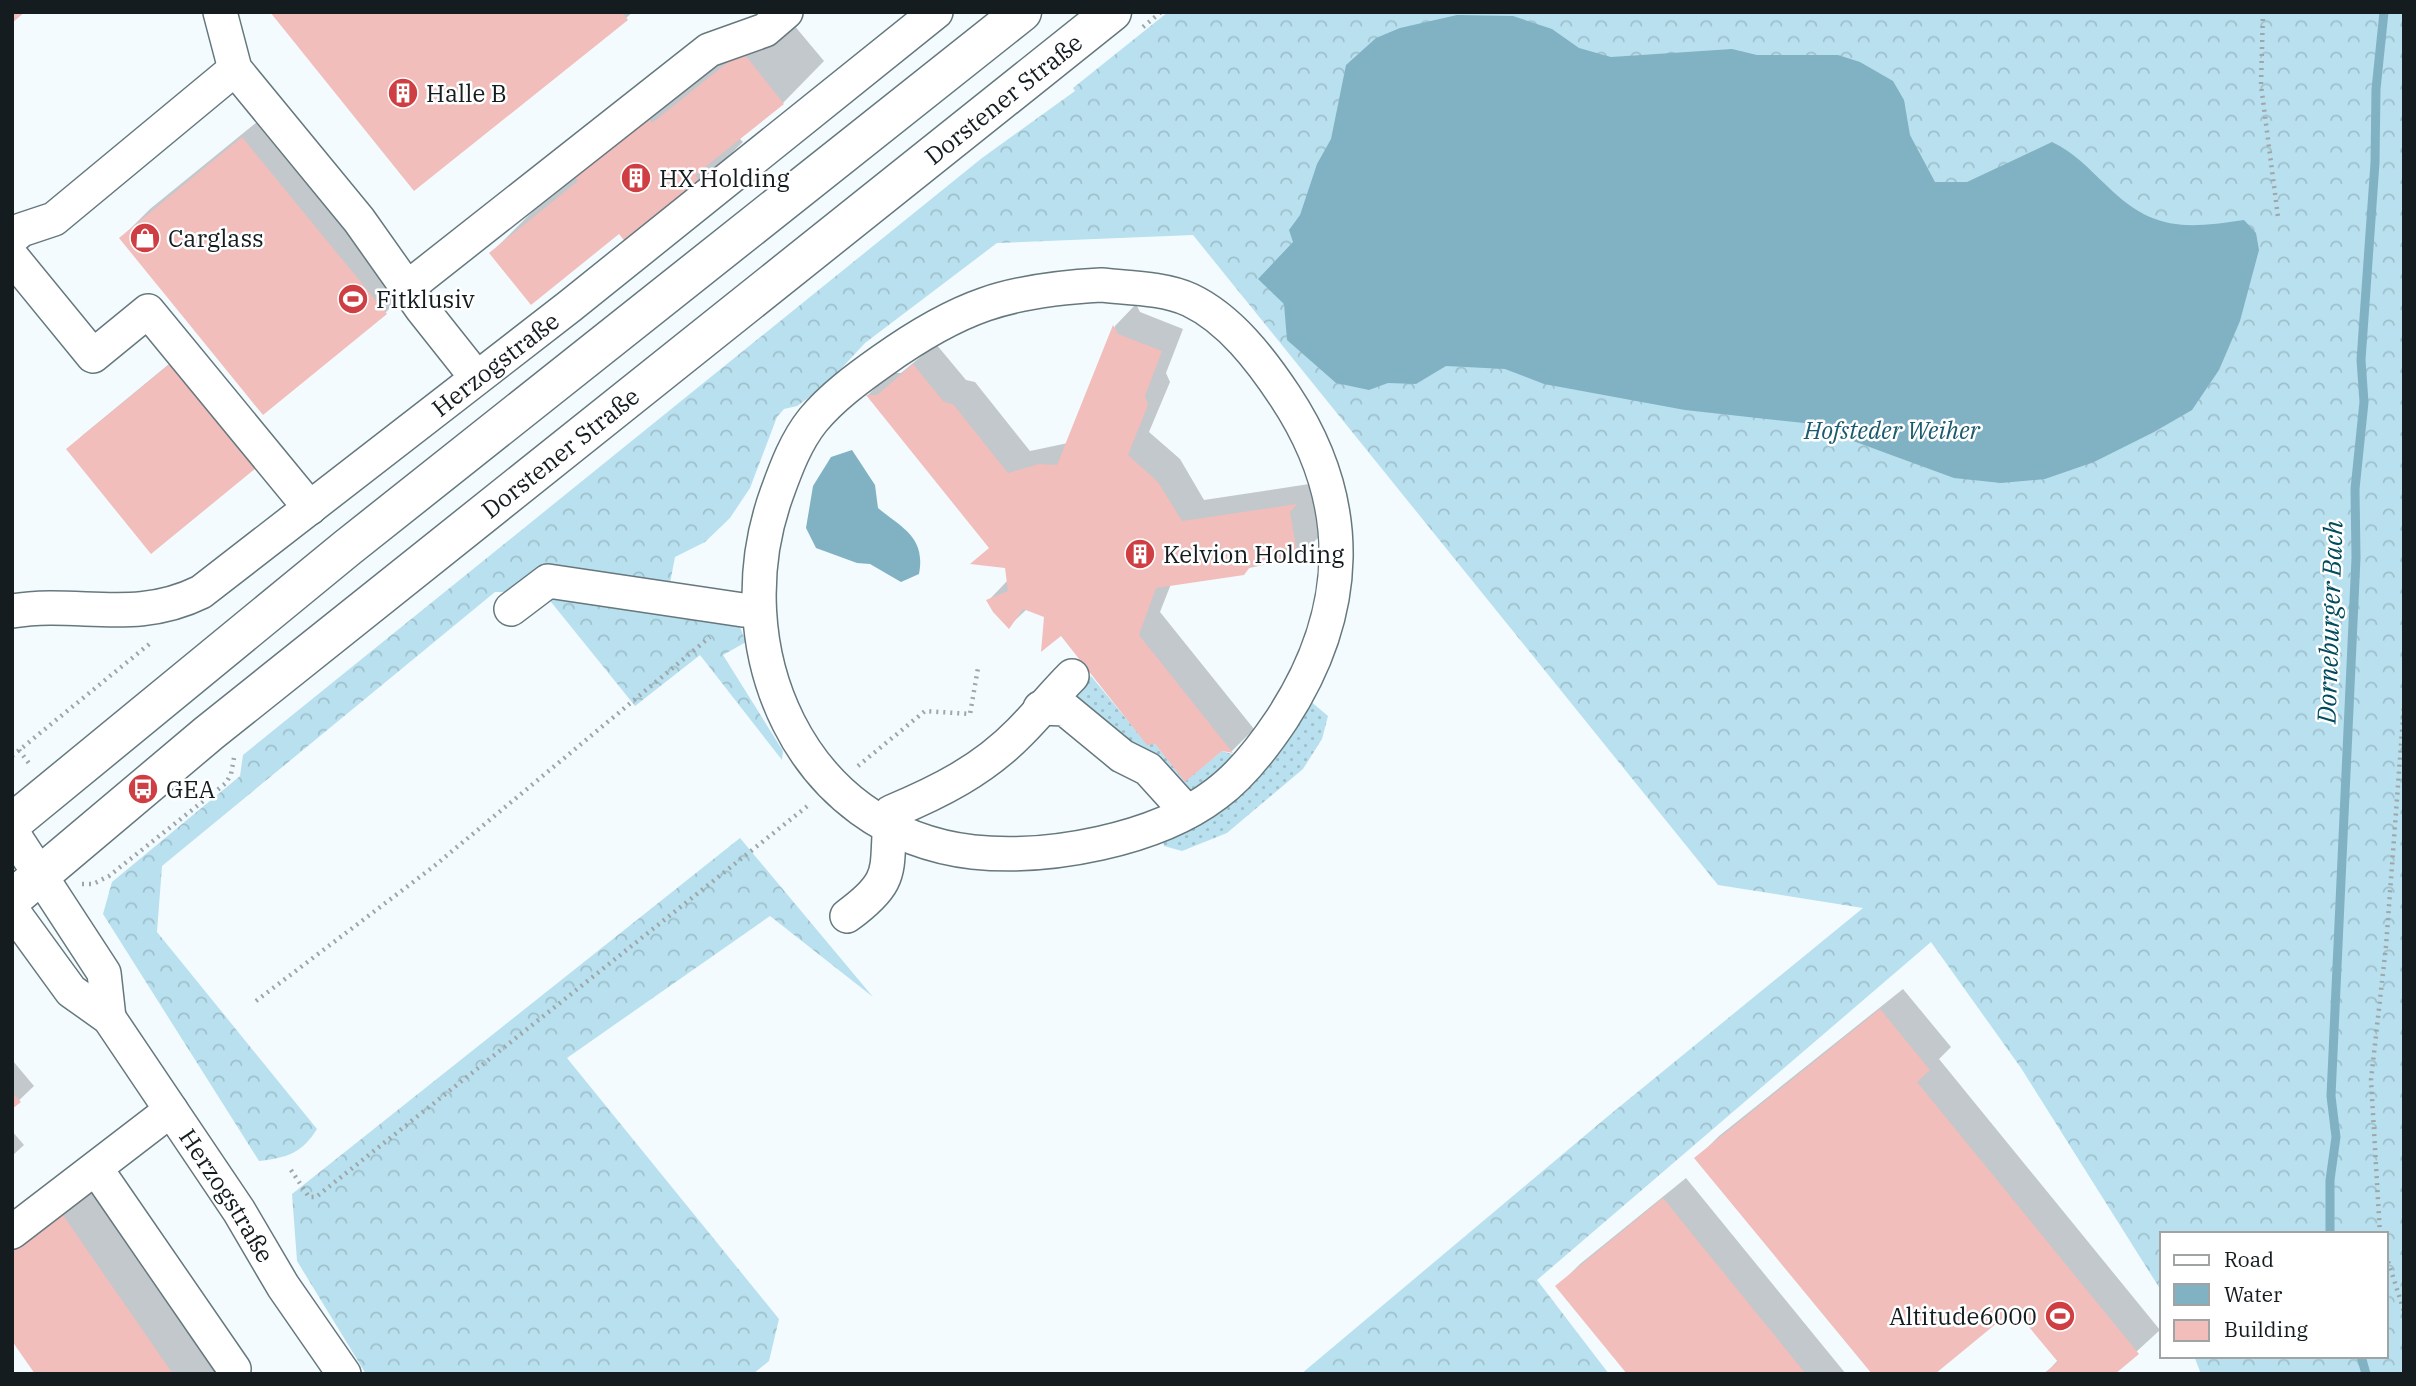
<svg xmlns="http://www.w3.org/2000/svg" width="2416" height="1386" viewBox="0 0 2416 1386" font-family="'IBM Plex Serif',serif">
	<defs>
		<pattern id="grass-dots" width="8" height="8" patternUnits="userSpaceOnUse" patternTransform="scale(1.75)"><rect width="8" height="8" fill="#b9e0ee"/><path d="M2 2h.1M6 6h.1" fill="none" stroke="#9ec0cc" stroke-width="1.8" stroke-linecap="round"/></pattern>
		<pattern id="forest-crowns" width="20" height="18" patternUnits="userSpaceOnUse" patternTransform="scale(1.75)"><rect width="20" height="18" fill="#b9e0ee"/><path d="M2 6a3 3 0 1 1 6 0M12 15a3 3 0 1 1 6 0" fill="none" stroke="#9ec0cc"/></pattern>
	</defs>
	<rect width="100%" height="100%" fill="#f3fbfe"/>
	<path fill="url(#grass-dots)" d="M 1091,676 L 1147,744 L 1155,744 L 1185,781 L 1222,751 L 1238,756 L 1309,700 L 1328,716 L 1322,739 L 1303,769 L 1227,833 L 1182,851 L 1164,846 L 1161,835 L 1190,822 L 1072,691 Z"/>
	<g fill="url(#forest-crowns)">
		<path d="M 1168,12 L 2404,12 L 2404,1374 L 2201,1374 L 2194,1356 L 2386,1356 L 2386,1234 L 2162,1234 L 2162,1292 L 2021,1068 L 1931,942 L 1537,1280 L 1609,1374 L 1301,1374 L 1607,1117 L 1863,908 L 1718,885 L 1193,235 L 997,243 L 865,343 L 825,386 L 797,406 L 784,409 L 777,417 L 750,488 L 730,518 L 705,542 L 675,557 L 666,604 L 733,610 L 746,642 L 723,655 L 783,751 L 782,760 L 700,655 L 635,706 L 543,592 L 495,592 L 162,866 L 157,932 L 317,1129 C 302,1153 287,1158 259,1161 L 103,914 L 112,882 L 240,776 L 243,755 L 982,158 L 1075,91 L 1073,88 Z"/>
		<path d="M 740,838 L 873,997 L 770,916 L 567,1058 L 779,1319 L 769,1361 L 753,1374 L 366,1374 L 297,1261 L 292,1194 Z"/>
	</g>
	<g fill="#80b2c4">
		<path d="M 1457,15 L 1513,16 L 1552,29 L 1579,48 L 1611,57 L 1732,49 L 1757,55 L 1838,55 L 1860,62 L 1893,81 L 1904,100 L 1910,135 L 1935,182 L 1967,182 L 2052,142 C 2075,153 2088,168 2106,185 C 2152,231 2184,229 2244,220 L 2256,233 L 2259,250 L 2240,321 L 2219,370 L 2192,410 L 2154,432 L 2094,462 L 2045,479 L 2001,483 L 1954,478 L 1804,423 L 1685,410 L 1544,384 L 1505,369 L 1446,366 L 1416,384 L 1388,383 L 1369,390 L 1336,383 L 1287,340 L 1284,304 L 1258,279 L 1293,242 L 1289,230 L 1300,215 L 1317,164 L 1331,139 L 1346,65 L 1376,38 L 1400,28 Z"/>
		<path d="M 852,450 L 875,485 L 878,508 C 902,528 926,537 919,574 L 901,582 L 870,564 L 857,563 L 816,548 L 806,528 L 813,486 L 831,457 Z"/>
	</g>
	<g fill="#0003">
		<path d="M 273,12 L 633,12 L 626,18 Z"/>
		<path d="M 783,12 L 824,61 L 783,103 L 739,138 L 743,142 L 701,183 L 620,231 L 491,253 L 533,211 L 576,176 L 575,175 Z"/>
		<path d="M 273,109 L 415,283 L 386,312 L 263,412 L 121,238 L 150,209 Z"/>
		<path d="M 1136,304 L 1140,312 L 1183,329 L 1166,373 L 1170,382 L 1149,432 L 1180,459 L 1204,500 L 1316,483 L 1312,488 L 1320,536 L 1297,558 L 1171,584 L 1160,612 L 1254,729 L 1232,751 L 1222,749 L 1046,616 L 1027,609 L 1009,626 L 989,600 L 1008,580 L 1007,567 L 868,395 L 890,373 L 901,373 L 936,344 L 966,380 L 975,382 L 1030,451 L 1068,443 L 1115,326 Z"/>
		<path d="M 186,350 L 270,452 L 68,449 L 83,435 Z"/>
		<path d="M 1903,989 L 1951,1047 L 1939,1059 L 2160,1330 L 2112,1374 L 2045,1374 L 2058,1360 L 2015,1306 L 1697,1158 L 1719,1136 Z"/>
		<path d="M 13,1061 L 34,1086 L 12,1107 L 12,1062 Z"/>
		<path d="M 12,1131 L 24,1145 L 12,1156 Z"/>
		<path d="M 1686,1178 L 1846,1374 L 1629,1374 L 1558,1286 L 1580,1264 Z"/>
		<path d="M 93,1187 L 222,1374 L 37,1374 L 12,1338 L 12,1243 Z"/>
	</g>
	<g fill="none" stroke-linecap="round" stroke-linejoin="round">
		<g stroke="#80b2c4" stroke-width="9">
			<path d="M 2330,1234 L 2330,1180 L 2336,1137 L 2331,1096 L 2356,558 L 2355,489 L 2364,402 L 2361,360 L 2375,163 L 2376,89 L 2384,12"/>
			<path d="M 2361,1356 L 2366,1374"/>
		</g>
	</g>
	<g fill="#f1bebb">
		<path d="M 12,12 L 25,12 L 12,23 Z"/>
		<path d="M 270,12 L 622,12 L 628,20 L 414,191 Z"/>
		<path d="M 742,51 L 784,104 L 695,175 L 702,185 L 627,244 L 619,234 L 531,305 L 489,253 L 578,181 L 572,174 L 647,115 L 652,123 Z"/>
		<path d="M 242,137 L 387,314 L 263,415 L 119,238 Z"/>
		<path d="M 1113,325 L 1118,334 L 1162,351 L 1145,396 L 1148,405 L 1128,455 L 1158,482 L 1182,521 L 1297,504 L 1290,512 L 1298,559 L 1250,567 L 1244,575 L 1156,588 L 1139,635 L 1233,753 L 1222,751 L 1185,782 L 1155,744 L 1147,745 L 1061,636 L 1041,652 L 1044,617 L 1023,609 L 1009,629 L 993,612 L 986,600 L 1008,591 L 1005,568 L 970,564 L 989,548 L 866,395 L 877,395 L 913,364 L 944,402 L 953,404 L 1008,473 L 1039,464 L 1057,465 Z"/>
		<path d="M 171,363 L 256,468 L 151,554 L 66,449 Z"/>
		<path d="M 1880,1009 L 1930,1070 L 1917,1082 L 2139,1354 L 2115,1374 L 2043,1374 L 2058,1362 L 2014,1309 L 1935,1374 L 1872,1374 L 1694,1158 Z"/>
		<path d="M 12,1092 L 21,1102 L 12,1109 Z"/>
		<path d="M 1663,1198 L 1806,1374 L 1627,1374 L 1555,1286 Z"/>
		<path d="M 63,1215 L 173,1374 L 35,1374 L 12,1341 L 12,1251 Z"/>
	</g>
	<g fill="none" stroke-linecap="round" stroke-linejoin="round">
		<g stroke="#66787e" stroke-width="36">
			<g id="minor">
				<path d="M 220,12 L 235,69 L 359,220 L 422,309 L 476,377"/>
				<path d="M 12,238 L 21,230 L 54,219 L 235,69"/>
				<path d="M 12,257 L 93,356 L 148,311 L 310,508"/>
				<path d="M 1101,285 C 1129,288 1164,288 1190,300 C 1230,319 1261,360 1285,396 C 1356,503 1351,613 1282,719 C 1264,746 1242,775 1216,794 C 1156,840 1048,860 973,852 C 799,832 721,647 777,493 C 786,468 796,441 813,420 C 832,397 858,378 882,361 C 959,306 1007,290 1101,285 Z"/>
				<path d="M 407,288 L 709,50 L 765,30 L 786,12"/>
				<path d="M 511,609 L 548,581 L 743,610 L 758,608"/>
				<path id="s1" d="M 12,611 C 79,600 134,625 201,592 L 570,306 L 936,12"/>
				<path d="M 1040,708 L 1065,709 L 1122,756 L 1148,769 L 1187,812"/>
				<path d="M 12,832 L 104,973 L 109,1018"/>
				<path id="s2" d="M 12,910 L 71,991 L 109,1018 L 239,1211 L 283,1286 L 344,1374"/>
				<path d="M 847,916 C 899,878 884,869 891,812 C 939,792 983,770 1020,732 C 1038,714 1054,694 1072,676"/>
				<path d="M 97,1170 L 234,1369"/>
				<path d="M 12,1232 L 171,1110"/>
			</g>
		</g>
		<g stroke="#66787e" stroke-width="41">
			<g id="major">
				<path d="M 12,823 L 347,548 L 1022,12"/>
				<path id="s3" d="M 12,899 L 209,733 L 1112,12"/>
			</g>
		</g>
		<g stroke="#9ea6a9" stroke-width="4.5" stroke-dasharray="2 5" stroke-linecap="butt">
			<path d="M 2263,12 L 2261,85 L 2278,217"/>
			<path d="M 1143,27 L 1161,12"/>
			<path d="M 19,750 L 31,766"/>
			<path d="M 12,756 L 153,641"/>
			<path d="M 858,766 L 925,711 L 970,714 L 978,668"/>
			<path d="M 82,884 L 93,884 L 109,876 L 226,783 L 231,774 L 234,758"/>
			<path d="M 256,1001 L 433,867 L 710,637"/>
			<path d="M 291,1170 L 309,1197 L 316,1197 L 810,804"/>
			<path d="M 2380,1234 L 2371,1080 L 2386,946 L 2404,705"/>
			<path d="M 2386,1255 L 2404,1311"/>
		</g>
		<use href="#minor" stroke="#fff" stroke-width="33"/>
		<use href="#major" stroke="#fff" stroke-width="38"/>
	</g>
	<defs>
		<g id="building-disc" transform="scale(1.575)"><circle r="9.5" fill="#ce3e42" stroke="#fff"/><path d="M-4-6H4V6H1V3H-1V6H-4ZM-2.5-4.3h1.7v1.8h-1.7ZM.8-4.3h1.7v1.8H.8ZM-2.5-1h1.7V.8h-1.7ZM.8-1h1.7V.8H.8Z" fill="#fff"/></g>
		<g id="shop-disc" transform="scale(1.575)"><circle r="9.5" fill="#ce3e42" stroke="#fff"/><path d="M-5-2.5h2.3a2.7 3.5 0 0 1 5.4 0H5L5.5 6h-11ZM-1.5-2.5h3a1.5 2.3 0 0 0-3 0Z" fill="#fff"/></g>
		<g id="stadium-disc" transform="scale(1.575)"><circle r="9.5" fill="#ce3e42" stroke="#fff"/><path d="M0-5a6.5 5 0 1 0 0 10a6.5 5 0 1 0 0-10ZM-3.5-1.8h7v3.6h-7Z" fill="#fff"/></g>
		<g id="bus-disc" transform="scale(1.575)"><circle r="9.5" fill="#ce3e42" stroke="#fff"/><path d="M-5-6H5V4H4V6H2V4H-2V6H-4V4H-5ZM-3.5-4V0h7V-4ZM-3.5 1.2v1.5H-2V1.2ZM2 1.2v1.5H3.5V1.2Z" fill="#fff"/></g>
	</defs>
	<g fill-rule="evenodd">
		<use href="#building-disc" x="403" y="93"/>
		<use href="#building-disc" x="636" y="178"/>
		<use href="#shop-disc" x="145" y="238"/>
		<use href="#stadium-disc" x="353" y="299"/>
		<use href="#building-disc" x="1140" y="554"/>
		<use href="#bus-disc" x="143" y="789"/>
		<use href="#stadium-disc" x="2060" y="1316"/>
	</g>
	<g text-anchor="middle" dominant-baseline="central" stroke-width="5" stroke-linejoin="round" paint-order="stroke">
		<g font-size="24" fill="#151c1f" stroke="#fff" text-anchor="start">
			<text x="426" y="93">Halle B</text>
			<text x="659" y="178">HX Holding</text>
			<text x="168" y="238">Carglass</text>
			<text x="376" y="299">Fitklusiv</text>
			<text x="1163" y="554">Kelvion Holding</text>
			<text x="166" y="789">GEA</text>
			<text x="2037" y="1316" text-anchor="end">Altitude6000</text>
		</g>
		<g font-size="24" fill="#151c1f" stroke="#fff">
			<text stroke="none"><textPath href="#s3" startOffset="1274">Dorstener Straße</textPath></text>
			<text stroke="none"><textPath href="#s1" startOffset="564">Herzogstraße</textPath></text>
			<text stroke="none"><textPath href="#s3" startOffset="707">Dorstener Straße</textPath></text>
			<text stroke="none"><textPath href="#s2" startOffset="360">Herzogstraße</textPath></text>
		</g>
		<g font-size="24" font-style="italic" fill="#1a5b6f" stroke="#fff">
			<text x="1892" y="430">Hofsteder Weiher</text>
		</g>
		<g font-size="26" font-style="italic" fill="#004b5e" stroke="#fff">
			<text transform="translate(2329 622) rotate(-88)">Dorneburger Bach</text>
		</g>
	</g>
	<rect width="2416" height="1386" fill="none" stroke="#151c1f" stroke-width="28"/>
	<rect x="2160" y="1232" width="228" height="126" fill="#ffffff" stroke="#a1a4a5" stroke-width="2"/>
	<rect x="2174" y="1255" width="35" height="10" fill="#ffffff" stroke="#a1a4a5" stroke-width="2"/>
	<text x="2224" y="1267" font-size="21" fill="#151c1f">Road</text>
	<rect x="2174" y="1284" width="35" height="21" fill="#80b2c4" stroke="#a1a4a5" stroke-width="2"/>
	<text x="2224" y="1302" font-size="21" fill="#151c1f">Water</text>
	<rect x="2174" y="1320" width="35" height="21" fill="#f1bebb" stroke="#a1a4a5" stroke-width="2"/>
	<text x="2224" y="1337" font-size="21" fill="#151c1f">Building</text>
</svg>
